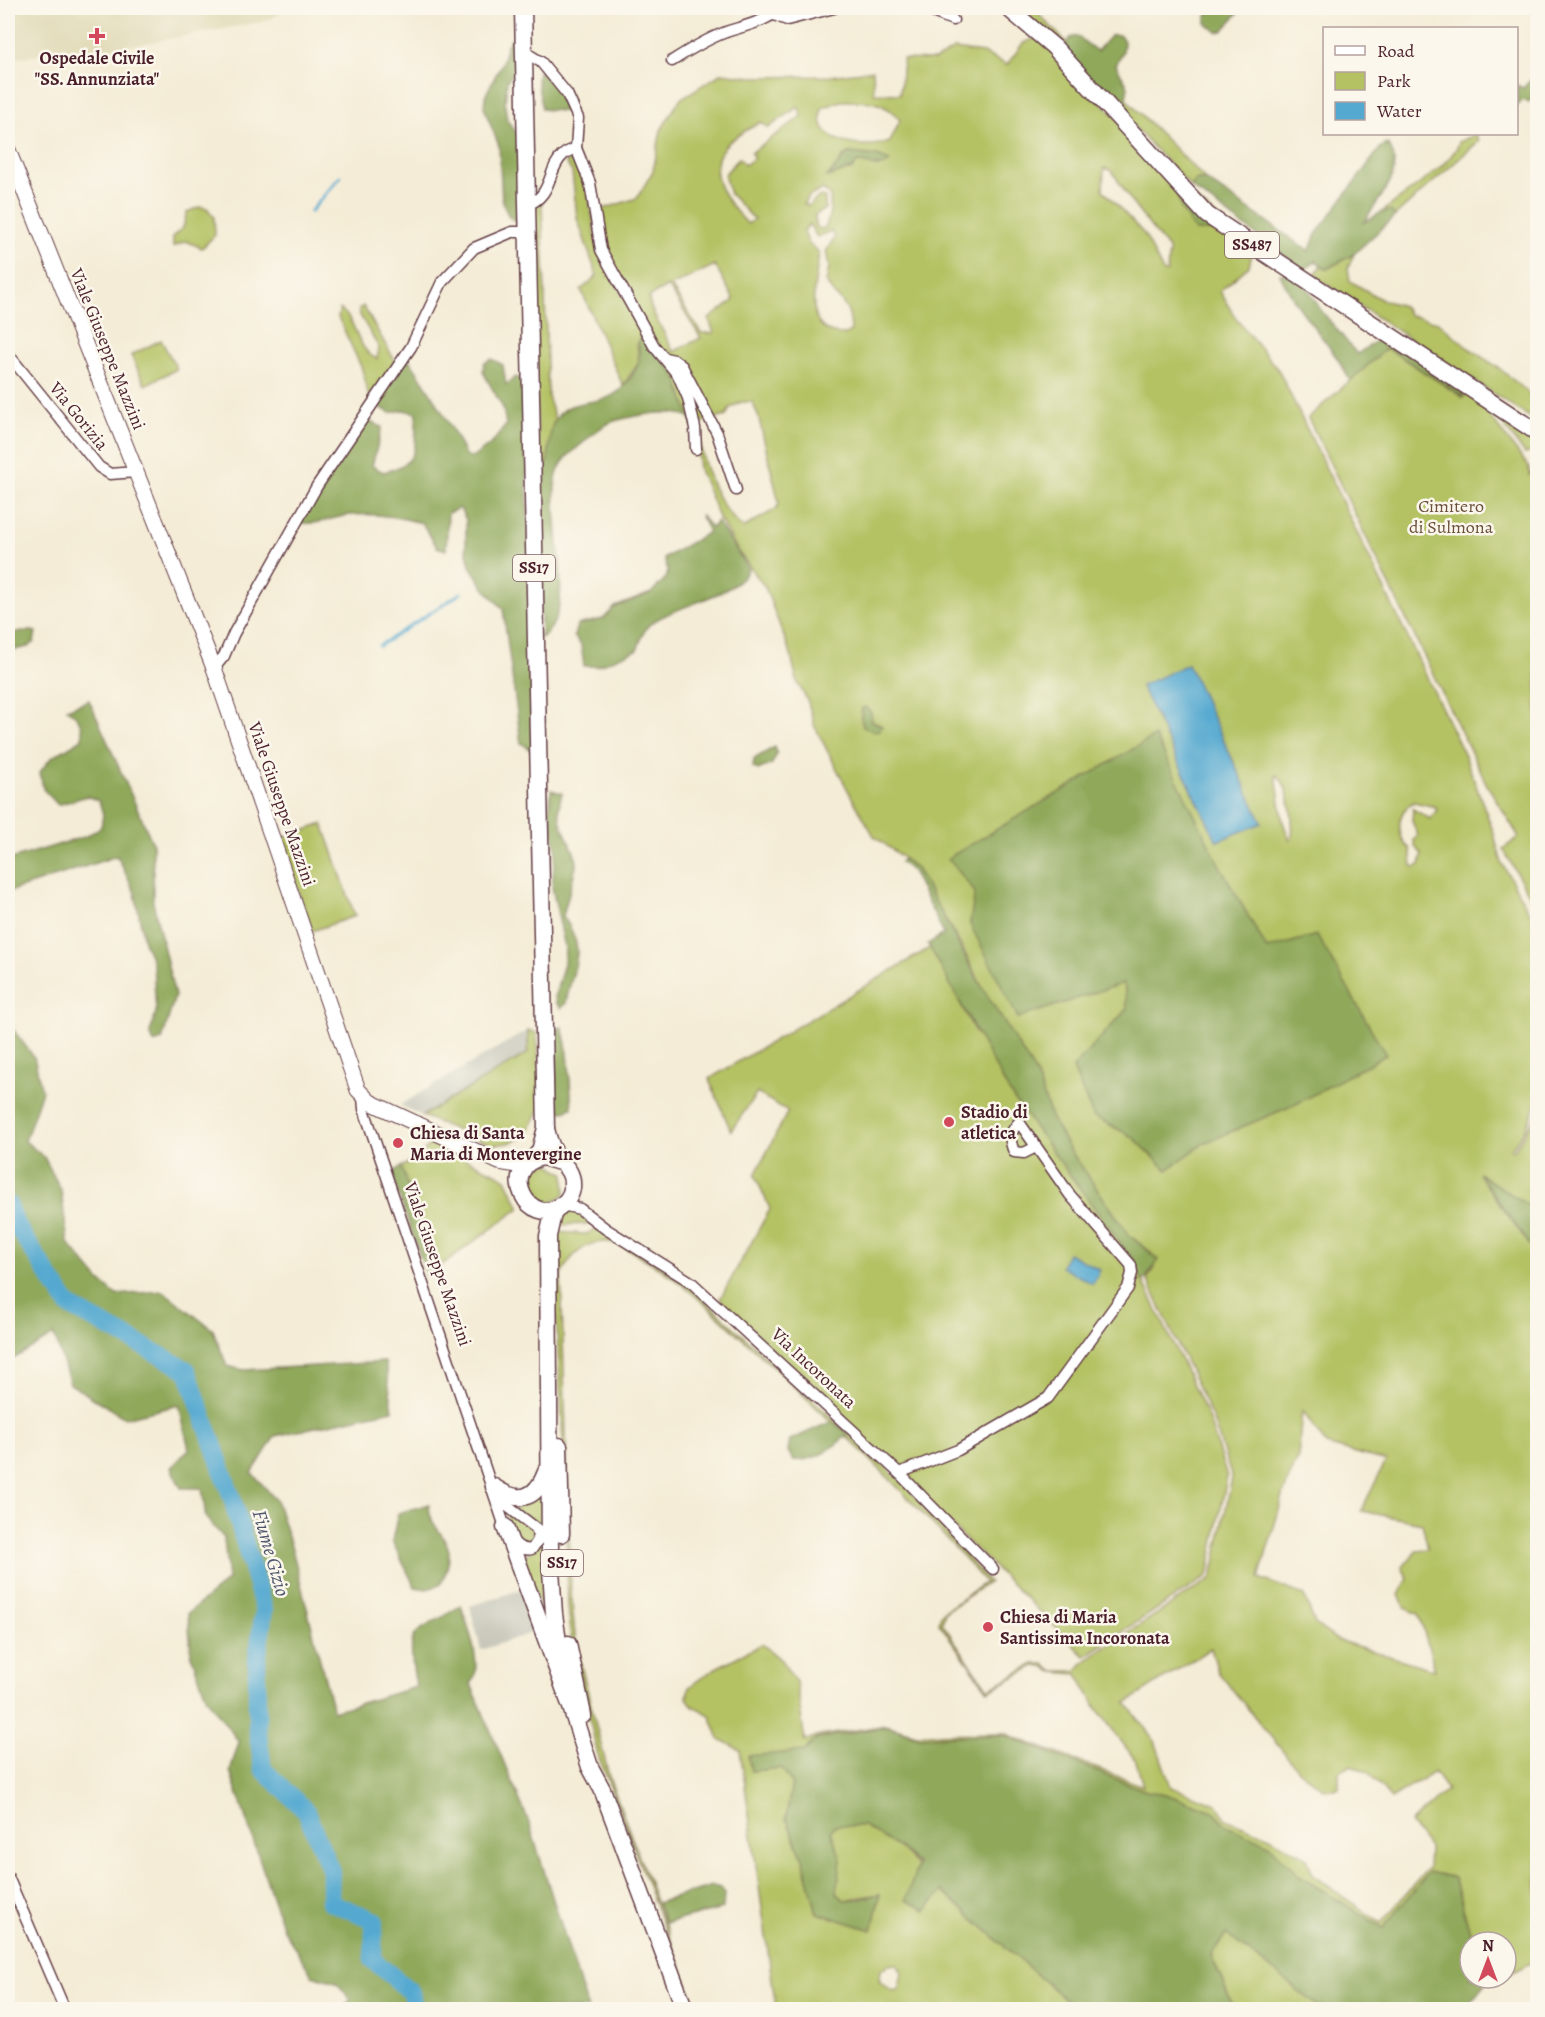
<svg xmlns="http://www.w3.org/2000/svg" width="1545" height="2017" viewBox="0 0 1545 2017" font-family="Alegreya,serif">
	<rect width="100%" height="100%" fill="#fbf7ec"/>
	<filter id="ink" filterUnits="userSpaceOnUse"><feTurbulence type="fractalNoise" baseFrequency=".0167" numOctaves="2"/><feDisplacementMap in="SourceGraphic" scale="12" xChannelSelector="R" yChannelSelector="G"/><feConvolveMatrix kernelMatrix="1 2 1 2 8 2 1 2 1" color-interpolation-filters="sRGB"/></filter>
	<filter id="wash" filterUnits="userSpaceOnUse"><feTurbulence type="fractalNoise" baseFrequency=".008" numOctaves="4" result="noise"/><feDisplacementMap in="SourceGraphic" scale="24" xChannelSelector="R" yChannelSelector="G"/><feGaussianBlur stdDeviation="1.35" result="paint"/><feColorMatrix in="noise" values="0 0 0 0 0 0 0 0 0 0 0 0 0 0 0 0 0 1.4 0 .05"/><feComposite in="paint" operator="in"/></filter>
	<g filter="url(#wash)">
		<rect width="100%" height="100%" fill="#f4ecd6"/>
		<path fill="#e2dcba" d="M 8,8 L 283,8 L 281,13 L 261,22 L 113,49 L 76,50 L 8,59 Z"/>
		<g fill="#c5c5b8">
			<path d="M 528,1030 L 528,1053 L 422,1116 L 400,1105 Z"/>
			<path d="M 523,1589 L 537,1631 L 481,1650 L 470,1606 Z"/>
		</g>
		<g fill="#b4c264" stroke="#7f7048" stroke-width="1.5" fill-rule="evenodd">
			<path d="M 1019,8 L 1033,8 L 1067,43 L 1063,49 Z"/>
			<path d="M 1041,36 L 1174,180 L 1253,248 L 1249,266 L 1220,291 L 1235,317 L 1279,371 L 1465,756 L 1493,831 L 1502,863 L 1537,926 L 1537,1104 L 1526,1128 L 1511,1149 L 1514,1150 L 1537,1115 L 1537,1211 L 1479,1175 L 1537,1255 L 1537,1959 L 1506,1976 L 1506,1942 L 1473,1942 L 1454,1878 L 1429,1872 L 1384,1929 L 1299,1876 L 1269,1845 L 1227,1826 L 1213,1811 L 1165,1794 L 1146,1791 L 1004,1735 L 919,1737 L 888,1726 L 805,1751 L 751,1771 L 782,1768 L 792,1783 L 786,1818 L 803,1858 L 817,1913 L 872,1930 L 880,1894 L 844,1900 L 837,1893 L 831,1831 L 835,1825 L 864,1826 L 900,1848 L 942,1891 L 1076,2009 L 776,2009 L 740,1750 L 719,1739 L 710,1715 L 693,1706 L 687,1698 L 689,1687 L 714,1669 L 762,1644 L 781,1660 L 796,1682 L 805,1741 L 814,1737 L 886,1725 L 917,1734 L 1004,1733 L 1143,1786 L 1136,1761 L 1098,1710 L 1077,1674 L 1052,1672 L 1043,1666 L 1035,1666 L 988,1691 L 939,1623 L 941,1614 L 985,1582 C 909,1494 830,1419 744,1340 C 710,1309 678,1277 638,1255 C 630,1251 622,1245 614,1243 C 589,1238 570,1254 561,1276 L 571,1592 L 576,1646 L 610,1780 L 697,2009 L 695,2009 L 598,1755 L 572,1645 L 568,1604 L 565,1481 L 554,1274 L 561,1260 L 557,1232 L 586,1234 L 597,1229 L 655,1262 L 688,1285 L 904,1484 L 989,1582 L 945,1612 L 942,1623 L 988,1689 L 1034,1664 L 1044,1664 L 1052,1671 L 1076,1671 L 1086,1660 L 1212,1578 L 1232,1478 L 1212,1417 L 1147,1279 L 1155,1268 L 1152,1253 L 1129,1235 L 1068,1147 L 1051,1117 L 1036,1074 L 982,987 L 963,949 L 915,867 L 874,836 L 851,796 L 814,725 L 808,702 L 797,682 L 791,655 L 765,587 L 740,554 L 720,520 L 699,469 L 695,427 L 601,250 L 594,212 L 637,198 L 653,171 L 661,130 L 680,99 L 722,73 L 752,77 L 831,76 L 873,70 L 874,93 L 900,94 L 903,59 L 935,60 L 954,49 L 983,53 L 1007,65 L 1023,43 ZM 841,101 C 864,101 884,99 900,120 L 890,142 C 865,149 813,146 822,108 ZM 798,107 L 802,116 L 751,153 L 754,158 L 745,165 L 739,158 L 724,175 L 730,194 L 754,219 L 748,224 C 728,205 703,173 725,146 C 734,136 750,128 761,122 L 768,128 ZM 849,153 L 877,156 L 878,167 L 856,162 L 852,169 L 829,176 L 843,157 ZM 1104,168 L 1112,171 L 1135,207 L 1169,250 L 1167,272 L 1163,272 L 1145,235 L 1103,190 ZM 823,189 L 830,196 C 831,206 829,219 825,228 L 819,229 L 816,225 L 815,215 L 825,209 L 825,197 L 820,196 L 808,206 L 804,204 L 808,197 ZM 809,224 L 817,237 L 831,231 L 835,237 L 826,251 L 829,267 L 826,282 C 837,305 849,296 851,330 L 847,334 C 798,337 817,280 819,252 L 808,243 L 804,231 ZM 715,265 L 734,300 L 709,319 L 714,333 L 701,333 L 671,286 ZM 668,286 L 701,338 L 673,352 C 667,333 650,316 649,297 ZM 741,402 L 752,402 L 758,415 L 779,503 L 776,509 L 743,528 C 715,505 699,458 698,423 L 726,416 L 730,408 ZM 1188,664 L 1262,823 L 1217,841 L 1141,686 ZM 1276,775 C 1288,778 1297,832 1290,841 L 1283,822 ZM 1414,802 L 1436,807 L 1437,810 L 1430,819 L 1413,809 L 1412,821 L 1418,836 L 1414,840 L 1415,847 L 1422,854 L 1420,865 L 1416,867 L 1412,866 L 1410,849 C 1396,837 1395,812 1414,802 ZM 949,858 L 1221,868 L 1267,949 L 1296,1104 L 1204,1143 L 1167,1170 L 1133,1137 L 1093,1116 L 1073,1068 L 1127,1009 L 1124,983 L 970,925 L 975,892 ZM 1302,1410 L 1326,1445 L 1386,1461 L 1361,1511 L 1422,1523 L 1428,1549 L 1417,1550 L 1402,1568 L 1408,1578 L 1399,1595 L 1405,1608 L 1419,1614 L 1435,1670 L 1337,1640 L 1315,1624 L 1304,1595 L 1259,1578 L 1286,1486 L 1298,1458 ZM 1211,1648 L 1218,1672 L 1298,1770 L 1323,1789 L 1335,1789 L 1339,1787 L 1339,1772 L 1351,1765 L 1368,1772 L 1391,1799 L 1434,1772 L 1447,1790 L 1410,1823 L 1429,1848 L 1428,1868 L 1381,1923 L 1314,1876 L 1306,1857 L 1270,1837 L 1226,1819 L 1217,1804 L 1171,1787 L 1155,1741 L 1126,1703 ZM 897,1964 L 902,1972 L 899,1989 L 893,1991 L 879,1981 L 881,1970 L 888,1965 Z"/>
			<path d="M 1126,99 L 1206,180 L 1196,180 L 1191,187 L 1123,115 Z"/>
			<path d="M 1476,134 L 1479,141 L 1395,216 L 1382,212 C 1401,196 1454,164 1459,142 Z"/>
			<path d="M 570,160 L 585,174 L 598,250 L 643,333 L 637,342 L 639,362 L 623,386 L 581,290 L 597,276 L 577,218 L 572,172 L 565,161 Z"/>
			<path d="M 542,200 L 548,396 L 555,420 C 545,438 555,462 538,476 L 532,212 Z"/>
			<path d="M 199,207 L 207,208 L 214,217 L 215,235 L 202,248 L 186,241 L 173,247 L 173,236 L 183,228 L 187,212 Z"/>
			<path d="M 1354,254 L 1348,268 L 1350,281 L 1382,300 L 1403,306 L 1409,315 L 1438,322 L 1467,347 L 1499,368 L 1537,400 L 1537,422 L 1314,276 L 1321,265 L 1327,269 Z"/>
			<path d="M 363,306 L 397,364 L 371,405 L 362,369 L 338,317 L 340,309 C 358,321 356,350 377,359 L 379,348 L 360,315 L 359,309 Z"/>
			<path d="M 161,340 L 177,369 L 145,385 L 131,355 Z"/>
			<path d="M 1387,348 L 1462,397 L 1461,388 L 1475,397 L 1529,467 L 1529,475 L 1537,467 L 1537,909 L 1503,849 L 1519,837 L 1487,785 L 1308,418 Z"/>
			<path d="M 1491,408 L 1537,437 L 1537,450 L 1525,454 Z"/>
			<path d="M 323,824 L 355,916 L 312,931 L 280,839 Z"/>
			<path d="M 931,947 L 974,1030 L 1134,1262 L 1208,1417 L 1227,1477 L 1208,1576 L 1085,1656 L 720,1299 L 770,1209 L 755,1175 L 788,1111 L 757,1093 L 731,1131 L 709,1079 Z"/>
			<path d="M 528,1030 L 537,1033 L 541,1107 L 527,1134 L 509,1143 L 492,1145 L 422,1116 L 528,1053 Z"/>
			<path d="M 431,1143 L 500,1175 L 506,1179 L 520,1208 L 436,1269 L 401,1167 L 417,1159 Z"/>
			<path d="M 548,1163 L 565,1174 L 565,1194 L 548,1205 L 530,1197 C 525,1172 525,1172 548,1163 Z"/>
			<path d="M 568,1211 L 580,1214 L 592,1224 L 556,1225 L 559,1218 Z"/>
			<path d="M 536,1495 L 543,1496 L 553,1637 L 522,1558 L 541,1542 L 510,1502 Z"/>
			<path d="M 509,1513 L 530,1527 L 535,1537 L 531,1543 L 518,1542 L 506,1521 Z"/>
			<path d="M 1226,1934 L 1322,2009 L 1234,2009 L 1211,1954 Z"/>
		</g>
		<g fill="#8fa85a" stroke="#6c6442" stroke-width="1.5">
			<path d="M 1211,8 L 1242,8 L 1223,31 L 1217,32 L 1206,23 L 1206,16 Z"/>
			<path d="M 1111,35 L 1119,35 L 1124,41 L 1123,51 L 1116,65 L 1128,87 L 1123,115 L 1063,49 L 1070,38 L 1077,36 L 1097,51 Z"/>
			<path d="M 519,37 L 519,66 L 507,81 L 505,104 L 507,120 L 519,136 L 521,225 L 509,217 L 502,201 L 499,146 L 484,108 L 485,96 L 502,63 L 507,45 L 511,39 Z"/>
			<path d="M 539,71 L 551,78 L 572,112 L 542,109 L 537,79 Z"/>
			<path d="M 1537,73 L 1537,93 L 1529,102 L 1523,100 L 1517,106 L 1517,85 L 1523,88 Z"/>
			<path d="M 1388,144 C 1407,173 1379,197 1364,222 L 1382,212 L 1391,211 L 1395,216 L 1354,254 L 1326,269 L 1316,261 L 1304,270 L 1191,187 L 1196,180 L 1206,180 L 1309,251 L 1316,234 L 1381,147 Z"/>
			<path d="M 849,153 L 877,156 L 890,161 C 880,172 869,161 857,162 L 852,169 L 826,177 C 836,171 839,159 849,153 Z"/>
			<path d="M 1177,195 L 1215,227 L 1211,231 L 1195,231 L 1182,211 Z"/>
			<path d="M 1280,274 L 1291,275 L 1306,285 L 1320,309 L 1357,354 L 1382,337 L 1461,388 L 1464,397 L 1387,348 L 1350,381 C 1331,341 1297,314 1280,274 Z"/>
			<path d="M 643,333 L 676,376 L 690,417 C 668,409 646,414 622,419 C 606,422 596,431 584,442 C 575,450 564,457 559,469 C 542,507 583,610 541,638 L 538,476 C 554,463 546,441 553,424 C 567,393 598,410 620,390 C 626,384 636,372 638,363 C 642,351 634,343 643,333 Z"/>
			<path d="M 408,358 C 429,390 449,420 465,455 L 472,458 L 492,443 L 506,425 L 503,408 L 483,372 L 484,363 L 492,359 L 503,365 L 506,385 L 515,377 L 525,379 L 533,751 L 521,743 L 503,609 L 484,588 L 470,566 L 466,548 L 466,520 L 460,508 L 448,513 L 446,550 L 437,547 L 422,523 C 399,517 374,513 351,515 C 330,517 323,525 300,523 L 315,493 L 366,420 L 382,427 L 372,466 L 383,472 C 423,463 413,447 417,413 L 403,410 L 390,413 L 376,405 Z"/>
			<path d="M 700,515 L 712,528 L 717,521 L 748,568 C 743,594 669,607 649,625 C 642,632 641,641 637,650 L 597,666 L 584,666 L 581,645 L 574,636 L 577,625 L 603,619 L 615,607 L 651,593 L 666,578 L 668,572 L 664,558 L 709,532 Z"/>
			<path d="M 32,631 L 36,632 L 34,642 L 28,647 L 8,651 L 8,633 Z"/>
			<path d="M 89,700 L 153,844 L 153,902 L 175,996 L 162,1040 L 154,1043 L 150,1033 L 156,1012 L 153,963 L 144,942 L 135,893 L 117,856 L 8,892 L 8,860 L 87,836 L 101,827 L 103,814 L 99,801 L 87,796 L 58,805 L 43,789 L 40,772 L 51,758 L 82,739 C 83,724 79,717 67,709 Z"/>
			<path d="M 866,707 L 871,713 L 872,721 L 882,726 L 880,730 L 873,731 L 863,727 L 861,718 L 862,708 Z"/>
			<path d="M 1155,736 L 1221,868 L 1267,949 L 1317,935 L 1386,1055 L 1296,1104 L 1204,1143 L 1167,1170 L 1133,1137 L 1093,1116 L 1073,1068 L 1127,1009 L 1124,983 L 1018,1018 L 970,924 L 975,892 L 948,858 Z"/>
			<path d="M 775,747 L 777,754 L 772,764 L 758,770 L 753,767 L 754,759 Z"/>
			<path d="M 551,790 L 562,793 C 552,825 571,835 577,862 L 563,916 C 589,954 572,965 566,1003 L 561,1008 L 556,1003 L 555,996 L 564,963 L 565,948 L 552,887 L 556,848 L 549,813 Z"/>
			<path d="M 903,859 L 915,867 L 926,885 L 982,987 L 1036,1074 L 1051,1117 L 1068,1147 L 1129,1235 L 1159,1260 L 1143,1282 L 1134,1262 L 1011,1095 L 928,944 L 944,934 L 912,871 L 900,862 Z"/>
			<path d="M 8,1023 L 34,1057 L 42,1091 L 25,1141 L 44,1157 L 61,1190 L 68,1243 L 99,1280 L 116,1295 L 163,1291 L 213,1330 L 227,1366 L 244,1370 L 385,1362 L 393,1410 L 275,1436 L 252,1473 L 276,1500 L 292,1549 L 333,1711 L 416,1687 C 404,1619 414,1639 461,1605 C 467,1624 484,1667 471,1684 L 528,1820 L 588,2009 L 342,2009 L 351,1999 L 336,1982 L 312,1975 L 283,1929 L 230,1771 L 239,1742 L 207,1699 L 191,1655 L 188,1613 L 228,1580 L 224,1538 L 206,1518 L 202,1488 L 181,1488 L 171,1468 L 189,1449 L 179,1405 L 125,1418 L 70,1384 L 54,1335 L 8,1362 Z"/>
			<path d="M 562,1027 L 568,1053 L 572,1108 L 562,1112 L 555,1109 L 556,1030 Z"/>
			<path d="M 401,1167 L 436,1269 L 427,1276 L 391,1173 Z"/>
			<path d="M 1478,1173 L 1537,1211 L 1537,1255 Z"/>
			<path d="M 832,1421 L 848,1434 C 832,1449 815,1462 793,1460 L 788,1451 L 790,1440 Z"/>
			<path d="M 429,1504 C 428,1537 466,1535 440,1585 L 427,1589 L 415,1587 L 392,1541 L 398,1513 Z"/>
			<path d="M 888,1726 L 919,1737 L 1004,1735 L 1146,1791 L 1165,1794 L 1213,1811 L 1227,1826 L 1269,1845 L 1299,1876 L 1383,1928 L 1429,1872 L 1454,1878 L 1473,1942 L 1470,1942 L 1470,1978 L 1483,1978 L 1485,1984 L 1465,2009 L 1322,2009 L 1226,1934 L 1211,1955 L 1234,2009 L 1076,2009 L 942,1891 L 926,1910 L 906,1900 L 918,1864 L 900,1848 L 864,1826 L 835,1825 L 831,1831 L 841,1859 L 837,1893 L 844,1900 L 860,1899 L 880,1894 L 872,1930 L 817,1913 L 803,1858 L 786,1818 L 792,1783 L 782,1768 L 751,1771 L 748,1756 L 805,1751 L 815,1739 Z"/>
			<path d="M 712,1886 L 721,1888 L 724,1893 L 723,1909 L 665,1923 L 657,1903 Z"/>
		</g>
		<g fill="#54a9d0" stroke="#4f647e" stroke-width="1.5">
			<path d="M 1188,664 L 1262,823 L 1217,841 L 1141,686 Z"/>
			<path d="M 1068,1253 L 1100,1270 L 1093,1284 L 1061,1267 Z"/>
		</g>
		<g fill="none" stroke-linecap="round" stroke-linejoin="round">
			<g stroke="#54a9d0" stroke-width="3">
				<path d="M 310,212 L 341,176"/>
				<path d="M 379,646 L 461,593"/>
			</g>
			<path stroke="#54a9d0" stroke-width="18" d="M 8,1204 L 16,1225 L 69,1306 L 187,1370 L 232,1498 L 264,1610 L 257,1660 L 257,1727 L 263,1769 L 306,1811 L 331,1871 L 330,1902 L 374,1920 L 373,1960 L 411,1992 L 414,2010"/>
		</g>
	</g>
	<g filter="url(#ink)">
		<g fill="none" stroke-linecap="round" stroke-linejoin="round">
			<g stroke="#643e45" stroke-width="13">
				<g id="street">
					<path d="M 922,8 L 953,20"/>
					<path d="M 774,15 L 787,20 L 834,8"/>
					<path d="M 523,51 L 541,62 L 567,94 L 578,118 L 576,148 L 590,183 L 601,250 L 654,346 L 678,375 L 688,398 L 695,428 L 696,449"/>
					<path d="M 672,61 C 689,50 707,39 726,32 C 747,25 765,22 782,8"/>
					<path d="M 526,205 C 553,197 547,169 563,155 C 566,152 572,150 576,148"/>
					<path d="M 8,354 L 99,467 L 110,474 L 136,472"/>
					<path d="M 665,358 L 674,360 L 682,366 L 717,433 L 736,490"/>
					<path d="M 214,668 L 224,656 L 234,633 L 317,486 L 411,347 L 442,282 L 474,248 L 512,232 L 527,232"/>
					<path d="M 363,1097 L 364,1109 L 505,1527 C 510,1538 517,1552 532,1549 L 538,1540 L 537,1529 L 507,1506 L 496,1489"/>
					<path d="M 562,1205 L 580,1209 L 606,1229 L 691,1282 L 899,1473 L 993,1569"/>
					<path d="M 899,1473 L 958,1450 L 1048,1398 L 1128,1288 L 1132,1273 L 1131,1265 L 1070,1195 L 1019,1122 C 1009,1133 1009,1139 1014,1152 L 1024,1153 L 1036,1147"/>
					<path d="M 8,1877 L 65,2010"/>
				</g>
			</g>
			<g stroke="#643e45" stroke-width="17">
				<path id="secondary" d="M 8,150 L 214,668 L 358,1090 L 370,1102 L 499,1162 L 517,1165 L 529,1163"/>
			</g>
			<g stroke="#643e45" stroke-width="19">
				<g id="primary">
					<path d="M 523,8 L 546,1128 L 540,1151 L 531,1161"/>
					<path d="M 1008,8 L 1054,47 L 1207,215 L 1538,433"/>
					<path d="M 546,1129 C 548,1137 550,1145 554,1151 C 560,1163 572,1169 572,1183 C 573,1191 569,1199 563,1204 C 529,1232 496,1166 543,1157 L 563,1163"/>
					<path d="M 559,1207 L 553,1214 L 548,1236 L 550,1555 L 554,1614 L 561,1663"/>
					<path d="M 559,1446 L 561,1534"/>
					<path d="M 494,1487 C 518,1504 536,1500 546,1472"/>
					<path d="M 505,1527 L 571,1707 L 590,1767 L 602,1789 L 685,2010"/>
					<path d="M 568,1644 L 583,1715"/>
				</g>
			</g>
			<use href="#street" stroke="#fff" stroke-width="10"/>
			<use href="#secondary" stroke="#fff" stroke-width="15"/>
			<use href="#primary" stroke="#fff" stroke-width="16"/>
		</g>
	</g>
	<g fill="#d1495b" stroke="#fbf7ec" stroke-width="2">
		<path d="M94 27h6v6h6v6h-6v6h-6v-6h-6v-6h6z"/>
		<circle cx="949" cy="1122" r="6"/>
		<circle cx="398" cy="1143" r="6"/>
		<circle cx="988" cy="1627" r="6"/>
	</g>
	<g text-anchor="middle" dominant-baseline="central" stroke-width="5" stroke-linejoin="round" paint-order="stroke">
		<g fill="#fbf7ec" stroke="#7f6065" stroke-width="1.5">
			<rect x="1225" y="232" width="54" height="26" rx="4.5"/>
			<rect x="513" y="555" width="42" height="26" rx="4.5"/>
			<rect x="541" y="1550" width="42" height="26" rx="4.5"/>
		</g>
		<g font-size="16" font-weight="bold" fill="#4a1f2b">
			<text x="1252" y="245">SS487</text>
			<text x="534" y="568">SS17</text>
			<text x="562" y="1563">SS17</text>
		</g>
		<g font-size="18" font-weight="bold" fill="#4a1f2b" stroke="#fbf7ec" text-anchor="start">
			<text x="97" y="58" text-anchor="middle">Ospedale Civile<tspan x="97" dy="21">"SS. Annunziata"</tspan></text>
			<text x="961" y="1112">Stadio di<tspan x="961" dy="21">atletica</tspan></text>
			<text x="410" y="1133">Chiesa di Santa<tspan x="410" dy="21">Maria di Montevergine</tspan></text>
			<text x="1000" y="1617">Chiesa di Maria<tspan x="1000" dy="21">Santissima Incoronata</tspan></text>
		</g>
		<g font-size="18" fill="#4a1f2b" stroke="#fbf7ec">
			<text transform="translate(108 349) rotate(68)">Viale Giuseppe Mazzini</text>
			<text transform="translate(79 416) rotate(51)">Via Gorizia</text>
			<text transform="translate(282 804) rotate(71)">Viale Giuseppe Mazzini</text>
			<text transform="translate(438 1264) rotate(71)">Viale Giuseppe Mazzini</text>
			<text transform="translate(814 1368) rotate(43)">Via Incoronata</text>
		</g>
		<g font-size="18" fill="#6a503c" stroke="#fbf7ec">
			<text x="1451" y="506">Cimitero<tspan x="1451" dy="21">di Sulmona</tspan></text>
		</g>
		<g font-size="20" font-style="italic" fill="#4e566d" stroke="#fbf7ec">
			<text transform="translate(271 1553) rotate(74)">Fiume Gizio</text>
		</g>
	</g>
	<rect width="1545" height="2017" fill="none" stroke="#fbf7ec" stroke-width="30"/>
	<rect x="1323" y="27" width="195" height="108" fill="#fbf7ec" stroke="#b4a19f" stroke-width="1.5"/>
	<rect x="1335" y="46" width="30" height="9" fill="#ffffff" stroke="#b4a19f" stroke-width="1.5"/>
	<text x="1377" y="57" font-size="18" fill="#4a1f2b">Road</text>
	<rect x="1335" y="72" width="30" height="18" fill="#b4c264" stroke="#b4a19f" stroke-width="1.5"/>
	<text x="1377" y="87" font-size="18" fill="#4a1f2b">Park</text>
	<rect x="1335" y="102" width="30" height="18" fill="#54a9d0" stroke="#b4a19f" stroke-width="1.5"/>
	<text x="1377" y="117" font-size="18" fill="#4a1f2b">Water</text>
	<g transform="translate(1488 1960)"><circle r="28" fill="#fbf7ec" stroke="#b4a19f" stroke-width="1.5"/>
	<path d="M0-4.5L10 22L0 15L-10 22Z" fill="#d1495b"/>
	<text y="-9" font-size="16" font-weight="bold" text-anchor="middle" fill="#4a1f2b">N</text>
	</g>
</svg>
